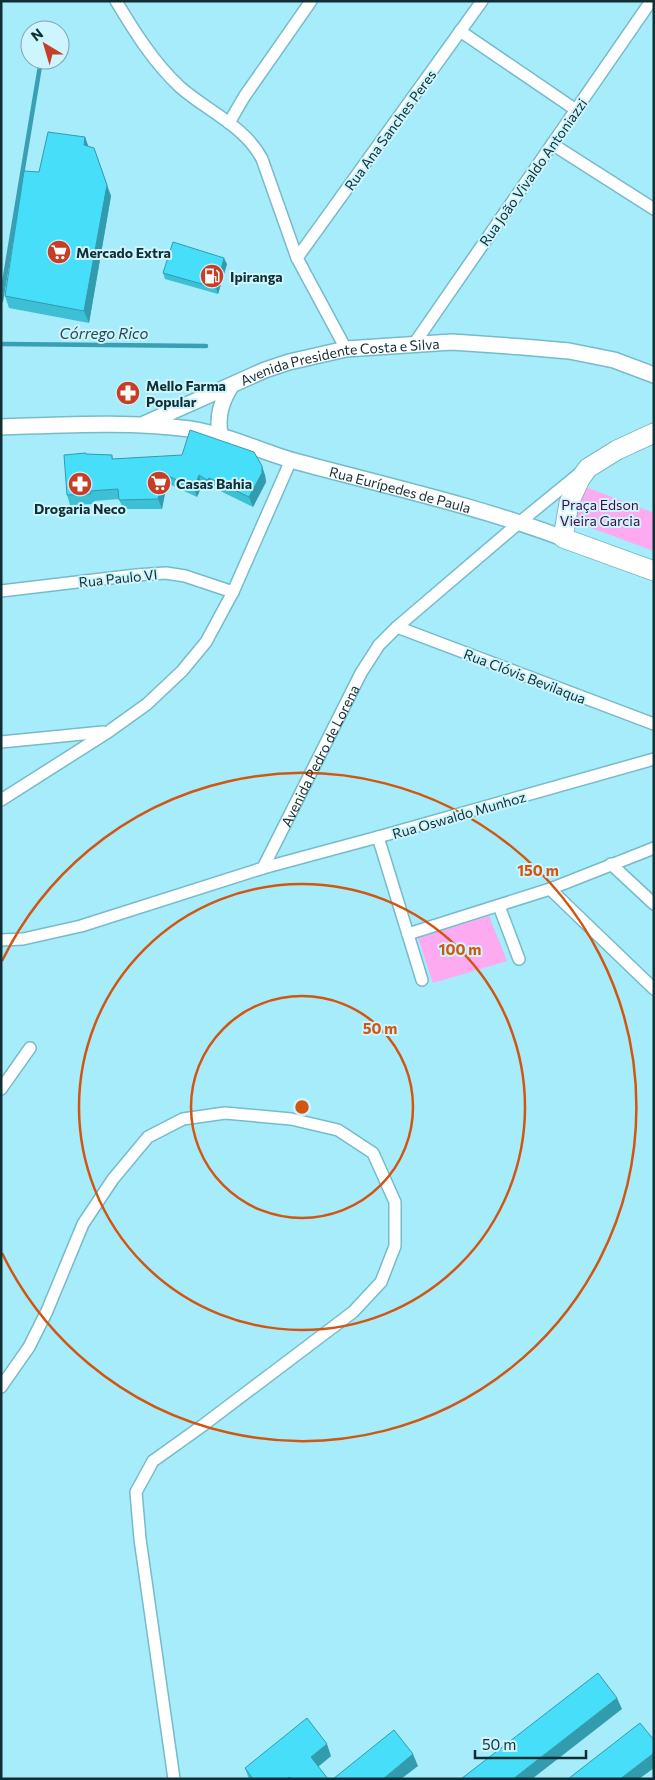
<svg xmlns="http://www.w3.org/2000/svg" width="655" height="1780" viewBox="0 0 655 1780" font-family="Commissioner,sans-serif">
	<rect width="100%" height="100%" fill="#a6ecfb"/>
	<g fill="#fdaaf0">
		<path d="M 583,486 L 654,513 L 654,551 L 575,522 Z"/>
		<path d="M 489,916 L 507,961 L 433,983 L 418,938 Z"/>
	</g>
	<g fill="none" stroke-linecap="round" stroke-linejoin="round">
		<g stroke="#39a0b3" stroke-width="4.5">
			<path d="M 1,301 L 41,60"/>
			<path d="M 2,344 L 206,346"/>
		</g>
		<g stroke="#76bbca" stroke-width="14">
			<g id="minor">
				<path d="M 116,1 C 134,31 154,63 180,87 C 207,111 245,126 262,159 L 297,258 L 346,349"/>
				<path d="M 460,31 L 576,110"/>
				<path d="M 229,123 L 244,97 L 311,1"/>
				<path d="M 552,144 L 654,209"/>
				<path d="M 297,258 L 482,1"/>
				<path d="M 414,344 L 651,1"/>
				<path d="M 1,591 L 136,575 L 166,573 L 185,576 L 233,592"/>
				<path d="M 397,627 L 654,724"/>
				<path d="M 1,742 L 103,732"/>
				<path d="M 1,800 L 108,732 L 147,704 L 182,671 L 206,642 L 233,592 L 291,460"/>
				<path d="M 378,837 L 422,980"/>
				<path d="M 611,864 L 654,904"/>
				<path id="s1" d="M 263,868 L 361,673 L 379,645 L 397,627 L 520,522 L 580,473"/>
				<path d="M 550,889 L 654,989"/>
				<path d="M 499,906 L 519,959"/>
				<path d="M 408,934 L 550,889 L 654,848"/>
				<path d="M 1,940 L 23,939 L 81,926 L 263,868 L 378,837 L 654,759"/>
				<path d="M 1,1089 L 30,1048"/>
				<path d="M 1,1387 L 29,1347 L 47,1311 L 83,1224 L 113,1179 L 148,1137 L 183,1119 L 225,1113 L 291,1119 L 338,1130 L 373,1153 L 395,1202 L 395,1246 L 381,1282 L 353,1312 L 202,1426 L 153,1461 L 136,1492 L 140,1539 L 174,1779"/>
			</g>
		</g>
		<g stroke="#76bbca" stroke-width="18">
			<g id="tertiary">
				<path id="s2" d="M 144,424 L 265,370 L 289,362 L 346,349 L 452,342 L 523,347 L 569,351 L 614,360 L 654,375"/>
				<path id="s3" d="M 1,427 C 64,425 128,421 190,429 C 228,435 262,452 298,462 C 387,486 477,506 563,538"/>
				<path d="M 220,435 C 217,416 221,402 231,386"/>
			</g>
		</g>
		<g stroke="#76bbca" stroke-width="21">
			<path id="primary" d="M 654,433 L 617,450 L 588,468 L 580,479 L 569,503 L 563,538 L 654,571"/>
		</g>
		<use href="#minor" stroke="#fff" stroke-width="11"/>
		<use href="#tertiary" stroke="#fff" stroke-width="15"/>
		<use href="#primary" stroke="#fff" stroke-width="19"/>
	</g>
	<g fill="#3dbfd6">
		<path d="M 85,137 L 88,146 L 111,196 L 89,323 L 9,308 L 5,296 L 39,172 Z"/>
		<path d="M 227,264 L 218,294 L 165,279 L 163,273 Z"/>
		<path d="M 86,454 L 112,455 L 113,459 L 265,475 L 266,482 L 253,507 L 212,487 L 211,489 L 202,485 L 197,497 L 167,483 L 162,509 L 123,509 L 119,499 L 94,501 L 94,504 L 70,505 L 67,495 Z"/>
		<path d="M 331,1756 L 318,1767 L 328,1779 L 249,1779 L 245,1768 Z"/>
	</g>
	<g fill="#329bae">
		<path d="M 85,137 L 89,148 L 84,145 Z"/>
		<path d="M 94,148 L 111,196 L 89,323 L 84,311 Z"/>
		<path d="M 224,258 L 227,264 L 218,294 L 216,288 Z"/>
		<path d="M 262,466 L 265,475 L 266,482 L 253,507 L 249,497 Z"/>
		<path d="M 164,474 L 167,483 L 162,509 L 158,499 Z"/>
		<path d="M 199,475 L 202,485 L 197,497 L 194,488 Z"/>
		<path d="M 209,478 L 212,487 L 211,489 L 207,480 Z"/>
		<path d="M 617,1698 L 622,1709 L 532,1779 L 513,1779 Z"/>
		<path d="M 327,1744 L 331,1756 L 315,1769 L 311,1757 Z"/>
		<path d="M 654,1753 L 654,1768 L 639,1779 L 620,1779 Z"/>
		<path d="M 413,1754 L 418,1766 L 401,1779 L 383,1779 Z"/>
	</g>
	<g fill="#47def9" stroke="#329bae">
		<path d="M 48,132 L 85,137 L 84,145 L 94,148 L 107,185 L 84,311 L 5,296 L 24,171 L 39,172 Z"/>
		<path d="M 173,242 L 224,258 L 216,288 L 163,273 Z"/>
		<path d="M 190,430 L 254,452 L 262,466 L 262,473 L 249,497 L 209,478 L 207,480 L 199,475 L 194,488 L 164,474 L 158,499 L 119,500 L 118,489 L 90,491 L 91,494 L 67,495 L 64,455 L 86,453 L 86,454 L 112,455 L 112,459 L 182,455 Z"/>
		<path d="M 598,1673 L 617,1698 L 513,1779 L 461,1779 Z"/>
		<path d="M 307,1718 L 327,1744 L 311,1757 L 328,1779 L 291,1779 L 289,1777 L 287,1779 L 253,1779 L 245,1768 Z"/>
		<path d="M 640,1723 L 654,1740 L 654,1753 L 620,1779 L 568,1779 Z"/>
		<path d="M 394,1730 L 413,1754 L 383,1779 L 333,1779 Z"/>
	</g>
	<g fill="none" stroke="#d25510" stroke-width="2.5">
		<circle cx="302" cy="1107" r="111"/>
		<circle cx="302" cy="1107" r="223"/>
		<path d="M2 961A334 334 0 1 1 2 1253"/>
	</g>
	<defs>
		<g id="supermarket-disc" transform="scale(1.25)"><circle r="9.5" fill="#c83d25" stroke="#ccf5fd"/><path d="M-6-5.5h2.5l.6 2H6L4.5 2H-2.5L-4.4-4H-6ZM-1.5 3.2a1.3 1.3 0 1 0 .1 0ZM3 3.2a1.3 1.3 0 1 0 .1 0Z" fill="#fff"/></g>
		<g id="fuel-disc" transform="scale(1.25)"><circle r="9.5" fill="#c83d25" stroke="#ccf5fd"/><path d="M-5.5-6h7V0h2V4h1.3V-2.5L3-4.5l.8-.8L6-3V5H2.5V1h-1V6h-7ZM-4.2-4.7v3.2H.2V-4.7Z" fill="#fff"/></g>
		<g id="pharmacy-disc" transform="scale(1.25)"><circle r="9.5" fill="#c83d25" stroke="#ccf5fd"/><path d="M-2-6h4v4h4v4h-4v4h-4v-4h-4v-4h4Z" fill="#fff"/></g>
	</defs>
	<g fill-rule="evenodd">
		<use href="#supermarket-disc" x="59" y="252"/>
		<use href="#fuel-disc" x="212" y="276"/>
		<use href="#pharmacy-disc" x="128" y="393"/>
		<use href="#supermarket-disc" x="159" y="483"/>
		<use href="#pharmacy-disc" x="80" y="484"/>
	</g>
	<g text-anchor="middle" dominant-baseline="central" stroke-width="4" stroke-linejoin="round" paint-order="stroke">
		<g font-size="14" fill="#102e34" stroke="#ccf5fd">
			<text transform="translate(390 130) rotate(-54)">Rua Ana Sanches Peres</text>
			<text transform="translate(533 172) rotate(-55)">Rua João Vivaldo Antoniazzi</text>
			<text stroke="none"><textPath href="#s2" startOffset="208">Avenida Presidente Costa e Silva</textPath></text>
			<text stroke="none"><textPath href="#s3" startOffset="408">Rua Eurípedes de Paula</textPath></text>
			<text transform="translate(118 578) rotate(-6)">Rua Paulo VI</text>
			<text transform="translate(525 676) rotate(21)">Rua Clóvis Bevilaqua</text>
			<text stroke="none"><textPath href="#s1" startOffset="126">Avenida Pedro de Lorena</textPath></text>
			<text transform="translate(459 815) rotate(-16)">Rua Oswaldo Munhoz</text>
		</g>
		<g font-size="14" font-weight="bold" fill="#102e34" stroke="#ccf5fd" text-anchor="start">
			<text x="76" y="252">Mercado Extra</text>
			<text x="230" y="276">Ipiranga</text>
			<text x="146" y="385">Mello Farma<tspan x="146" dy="16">Popular</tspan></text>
			<text x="176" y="483">Casas Bahia</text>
			<text x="80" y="508" text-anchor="middle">Drogaria Neco</text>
		</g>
		<g font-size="14" fill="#470841" stroke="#ccf5fd">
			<text x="600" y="504">Praça Edson<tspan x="600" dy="16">Vieira Garcia</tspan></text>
		</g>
		<g font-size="15" font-style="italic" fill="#29484e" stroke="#ccf5fd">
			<text x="104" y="333">Córrego Rico</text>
		</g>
	</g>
	<circle cx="302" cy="1107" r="8" fill="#d25510" stroke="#ccf5fd" stroke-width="2.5"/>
	<g font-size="15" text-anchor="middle" font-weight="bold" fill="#d25510" stroke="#ccf5fd" stroke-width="4" stroke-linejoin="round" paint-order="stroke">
		<text x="538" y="876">150 m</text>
		<text x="460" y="955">100 m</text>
		<text x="380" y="1034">50 m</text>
	</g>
	<rect width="655" height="1780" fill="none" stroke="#102e34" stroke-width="5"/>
	<g transform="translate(45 45) rotate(322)"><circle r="24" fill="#ccf5fd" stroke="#81a5ad"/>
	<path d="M0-4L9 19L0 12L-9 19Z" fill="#c83d25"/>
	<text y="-8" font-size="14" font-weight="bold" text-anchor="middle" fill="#102e34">N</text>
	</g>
	<path d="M475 1750v8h111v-8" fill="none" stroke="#102e34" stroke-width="2.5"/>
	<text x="482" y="1750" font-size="15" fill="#102e34" stroke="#ccf5fd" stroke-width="4" paint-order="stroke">50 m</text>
</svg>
